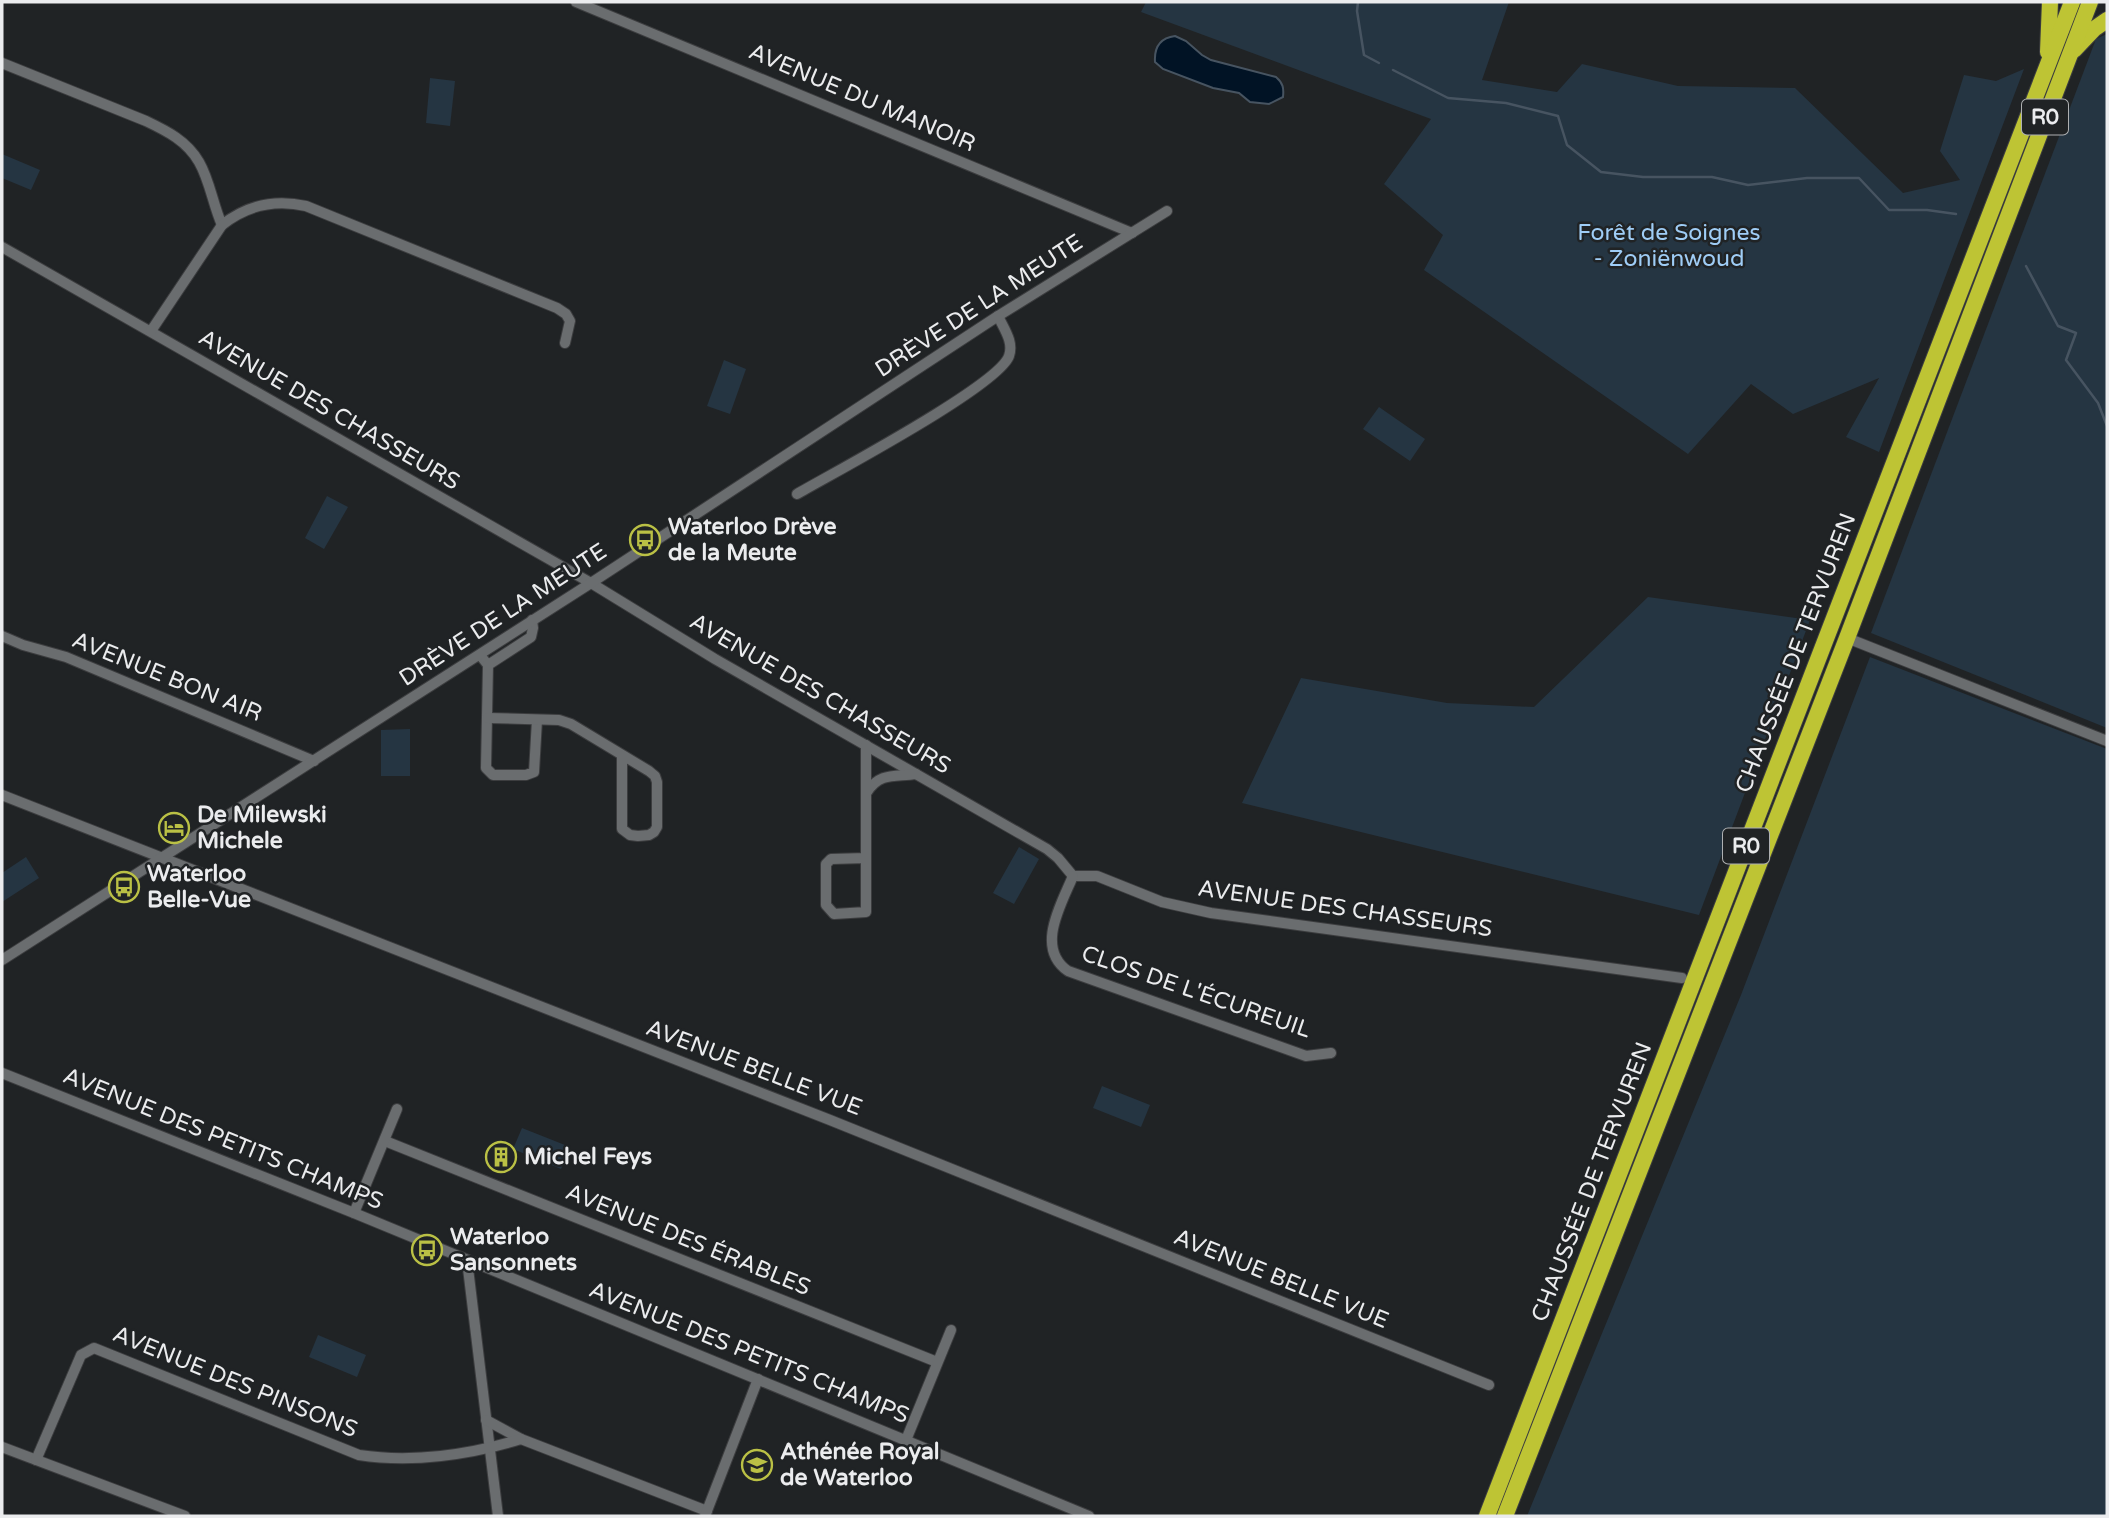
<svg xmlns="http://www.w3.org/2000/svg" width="2109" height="1518" viewBox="0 0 2109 1518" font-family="'Varela Round',sans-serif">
	<rect width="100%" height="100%" fill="#202325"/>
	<g fill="#253542">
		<path d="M 1146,2 L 1509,2 L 1482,80 L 1557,92 L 1582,64 L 1678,86 L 1795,88 L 1903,193 L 1960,180 L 1940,151 L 1964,75 L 1996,81 L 2024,69 L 1879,452 L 1846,437 L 1879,378 L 1793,414 L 1751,384 L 1688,454 L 1424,270 L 1443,235 L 1384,184 L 1431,119 L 1141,12 Z"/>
		<path d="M 2107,34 L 2107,728 L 1871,633 L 2096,39 Z"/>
		<path d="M 430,78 L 455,81 L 450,126 L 426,123 Z"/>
		<path d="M 2,154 L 40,170 L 31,190 L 2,178 Z"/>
		<path d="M 724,360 L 746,369 L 730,414 L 707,406 Z"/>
		<path d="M 1379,407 L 1425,439 L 1410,461 L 1363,429 Z"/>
		<path d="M 327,496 L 348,507 L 324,549 L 305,538 Z"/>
		<path d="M 1648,597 L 1810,620 L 1699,915 L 1242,803 L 1301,678 L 1447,703 L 1534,707 Z"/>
		<path d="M 1870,657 L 2107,749 L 2107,1516 L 1527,1516 L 1741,995 Z"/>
		<path d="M 410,729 L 410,776 L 381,776 L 381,730 Z"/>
		<path d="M 1019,847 L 1039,859 L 1014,904 L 993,893 Z"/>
		<path d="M 26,857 L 39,878 L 2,902 L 2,873 Z"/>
		<path d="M 1102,1086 L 1150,1105 L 1141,1127 L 1093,1108 Z"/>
		<path d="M 522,1128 L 570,1147 L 561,1169 L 513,1149 Z"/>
		<path d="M 318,1335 L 366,1355 L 357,1377 L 309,1357 Z"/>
	</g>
	<path fill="#011325" stroke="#475461" stroke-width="2" d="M 1175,36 L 1186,41 L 1202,55 L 1211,60 L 1276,77 C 1283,83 1284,88 1283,97 L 1269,104 L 1250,102 L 1239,93 L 1213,88 L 1163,69 L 1155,62 C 1154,47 1160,38 1175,36 Z"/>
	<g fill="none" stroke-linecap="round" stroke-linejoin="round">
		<g stroke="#475461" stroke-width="2.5">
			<path d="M 1358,2 L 1357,11 L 1364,55 L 1379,63"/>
			<path d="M 1393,70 L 1448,98 L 1506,103 L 1558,116 L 1567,145 L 1601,172 L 1643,177 L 1712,177 L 1748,185 L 1807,178 L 1859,178 L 1889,210 L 1927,210 L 1956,214"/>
			<path d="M 2026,266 L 2058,326 L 2076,333 L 2066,360 L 2098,403 L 2107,426"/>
		</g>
		<g stroke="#3c3d3f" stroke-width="12">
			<g id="minor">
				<path d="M 576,2 L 1132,233"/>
				<path d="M 2,63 L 146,121 C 167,131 187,141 199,162 C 210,181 213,205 222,225"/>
				<path d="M 2,247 L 591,583 L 715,659 L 1047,849 L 1058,858 L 1073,876 L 1097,876 L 1162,902 L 1211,913 L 1682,978"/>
				<path d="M 151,331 L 222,225 C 247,205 275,199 306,206 L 557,308 L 566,314 L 570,321 L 565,343"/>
				<path d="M 797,494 C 833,473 998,386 1009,356 C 1014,342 1004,329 998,316"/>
				<path d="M 2,636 L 23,645 L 66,657 L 314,761"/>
				<path d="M 1847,638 L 2107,741"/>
				<path d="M 480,655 L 488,665 L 486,768 L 493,775 L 526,775 L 534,772 L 537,720"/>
				<path d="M 488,665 L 531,637 L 533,628 L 532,620"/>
				<path d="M 488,718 L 559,720 L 571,724 L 649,771 L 655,776 L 657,782 L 657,827 L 654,832 L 649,835 L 638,836 L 630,835 L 622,829 L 622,755"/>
				<path d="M 867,792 C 880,772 895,777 916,774"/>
				<path d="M 2,795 L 830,1120 L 1489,1385"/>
				<path d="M 866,858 L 831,859 L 826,864 L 826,905 L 834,914 L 866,912 L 866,745"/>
				<path d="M 1073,876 C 1061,905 1035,948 1068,971 L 1306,1056 L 1331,1053"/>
				<path d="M 2,960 L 591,583 L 998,316 L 1167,211"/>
				<path d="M 2,1073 L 354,1213 L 1089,1516"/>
				<path d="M 385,1141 L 937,1362"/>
				<path d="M 354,1213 L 397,1109"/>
				<path d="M 467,1260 L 498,1516"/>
				<path d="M 486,1420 L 521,1439 L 707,1511"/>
				<path d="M 906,1440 L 951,1330"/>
				<path d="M 2,1447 L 185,1516"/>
				<path d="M 36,1460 L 81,1355 L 94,1348 L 359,1455 C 412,1463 470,1455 521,1439"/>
				<path d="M 705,1516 L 758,1379"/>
			</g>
		</g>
		<g stroke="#3c3d3f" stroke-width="18">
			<g id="highway">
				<path d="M 2074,50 L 2094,29 L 2107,20"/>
				<path d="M 2048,52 L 2050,2"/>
				<path d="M 1487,1516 L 2072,2"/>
				<path d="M 1505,1516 L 1847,638 L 2090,2"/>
			</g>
		</g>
		<use href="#minor" stroke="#6a6d6f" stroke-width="10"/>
		<use href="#highway" stroke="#bec434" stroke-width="16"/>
	</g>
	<defs>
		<g id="bus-ring" transform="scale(1.575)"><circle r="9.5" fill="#202325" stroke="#bac045" stroke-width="1.5"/><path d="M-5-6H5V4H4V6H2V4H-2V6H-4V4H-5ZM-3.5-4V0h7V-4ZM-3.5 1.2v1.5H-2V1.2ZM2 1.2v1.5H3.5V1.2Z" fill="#bac045"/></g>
		<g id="hotel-ring" transform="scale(1.575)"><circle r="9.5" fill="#202325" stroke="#bac045" stroke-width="1.5"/><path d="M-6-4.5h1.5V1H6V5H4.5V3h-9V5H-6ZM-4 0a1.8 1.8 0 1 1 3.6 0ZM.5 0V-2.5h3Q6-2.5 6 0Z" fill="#bac045"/></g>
		<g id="building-ring" transform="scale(1.575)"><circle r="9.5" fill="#202325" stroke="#bac045" stroke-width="1.5"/><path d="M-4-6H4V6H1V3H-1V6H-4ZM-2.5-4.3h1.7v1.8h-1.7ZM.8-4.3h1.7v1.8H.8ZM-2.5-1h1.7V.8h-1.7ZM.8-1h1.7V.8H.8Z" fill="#bac045"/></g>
		<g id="school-ring" transform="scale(1.575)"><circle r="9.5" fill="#202325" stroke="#bac045" stroke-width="1.5"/><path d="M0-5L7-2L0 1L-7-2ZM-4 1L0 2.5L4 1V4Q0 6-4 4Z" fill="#bac045"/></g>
	</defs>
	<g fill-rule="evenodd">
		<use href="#bus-ring" x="645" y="540"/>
		<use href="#hotel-ring" x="174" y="828"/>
		<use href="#bus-ring" x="124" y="887"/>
		<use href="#building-ring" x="501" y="1157"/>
		<use href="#bus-ring" x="427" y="1250"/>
		<use href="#school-ring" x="757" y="1465"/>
	</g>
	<g text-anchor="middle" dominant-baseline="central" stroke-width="5" stroke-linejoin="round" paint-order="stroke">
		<g fill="#202325" stroke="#aeb0b2" stroke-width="2">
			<rect x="2022" y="99.5" width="46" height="35" rx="5"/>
			<rect x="1723" y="828.5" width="46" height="35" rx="5"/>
		</g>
		<g font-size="21" font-weight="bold" fill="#ebecee">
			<text x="2045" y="117">R0</text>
			<text x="1746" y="846">R0</text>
		</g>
		<g font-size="23" fill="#ebecee" stroke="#202325">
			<text transform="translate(862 98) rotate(23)">AVENUE DU MANOIR</text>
			<text transform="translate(979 306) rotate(-33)">DRÈVE DE LA MEUTE</text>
			<text transform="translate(329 410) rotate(30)">AVENUE DES CHASSEURS</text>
			<text transform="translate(503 615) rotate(-33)">DRÈVE DE LA MEUTE</text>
			<text transform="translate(1796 653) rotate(-69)">CHAUSSÉE DE TERVUREN</text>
			<text transform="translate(167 677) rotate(22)">AVENUE BON AIR</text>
			<text transform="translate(820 694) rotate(30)">AVENUE DES CHASSEURS</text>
			<text transform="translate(1345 909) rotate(8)">AVENUE DES CHASSEURS</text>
			<text transform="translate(1196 992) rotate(19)">CLOS DE L'ÉCUREUIL</text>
			<text transform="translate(754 1068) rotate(21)">AVENUE BELLE VUE</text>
			<text transform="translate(223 1139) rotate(22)">AVENUE DES PETITS CHAMPS</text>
			<text transform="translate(1592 1182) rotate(-69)">CHAUSSÉE DE TERVUREN</text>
			<text transform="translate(688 1240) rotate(22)">AVENUE DES ÉRABLES</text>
			<text transform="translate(1281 1279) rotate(22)">AVENUE BELLE VUE</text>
			<text transform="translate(749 1353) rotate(22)">AVENUE DES PETITS CHAMPS</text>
			<text transform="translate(235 1382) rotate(22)">AVENUE DES PINSONS</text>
		</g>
		<g font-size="23" fill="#9fcdf6" stroke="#202325">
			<text x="1669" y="233">Forêt de Soignes<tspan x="1669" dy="26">- Zoniënwoud</tspan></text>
		</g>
		<g font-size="23" font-weight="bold" fill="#ebecee" stroke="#202325" text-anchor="start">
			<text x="668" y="527">Waterloo Drève<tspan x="668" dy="26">de la Meute</tspan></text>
			<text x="197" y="815">De Milewski<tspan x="197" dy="26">Michele</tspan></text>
			<text x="147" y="874">Waterloo<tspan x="147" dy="26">Belle-Vue</tspan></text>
			<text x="524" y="1157">Michel Feys</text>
			<text x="450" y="1237">Waterloo<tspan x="450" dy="26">Sansonnets</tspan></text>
			<text x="780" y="1452">Athénée Royal<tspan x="780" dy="26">de Waterloo</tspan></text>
		</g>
	</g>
	<rect width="2109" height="1518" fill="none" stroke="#ebecee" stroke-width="7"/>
</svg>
